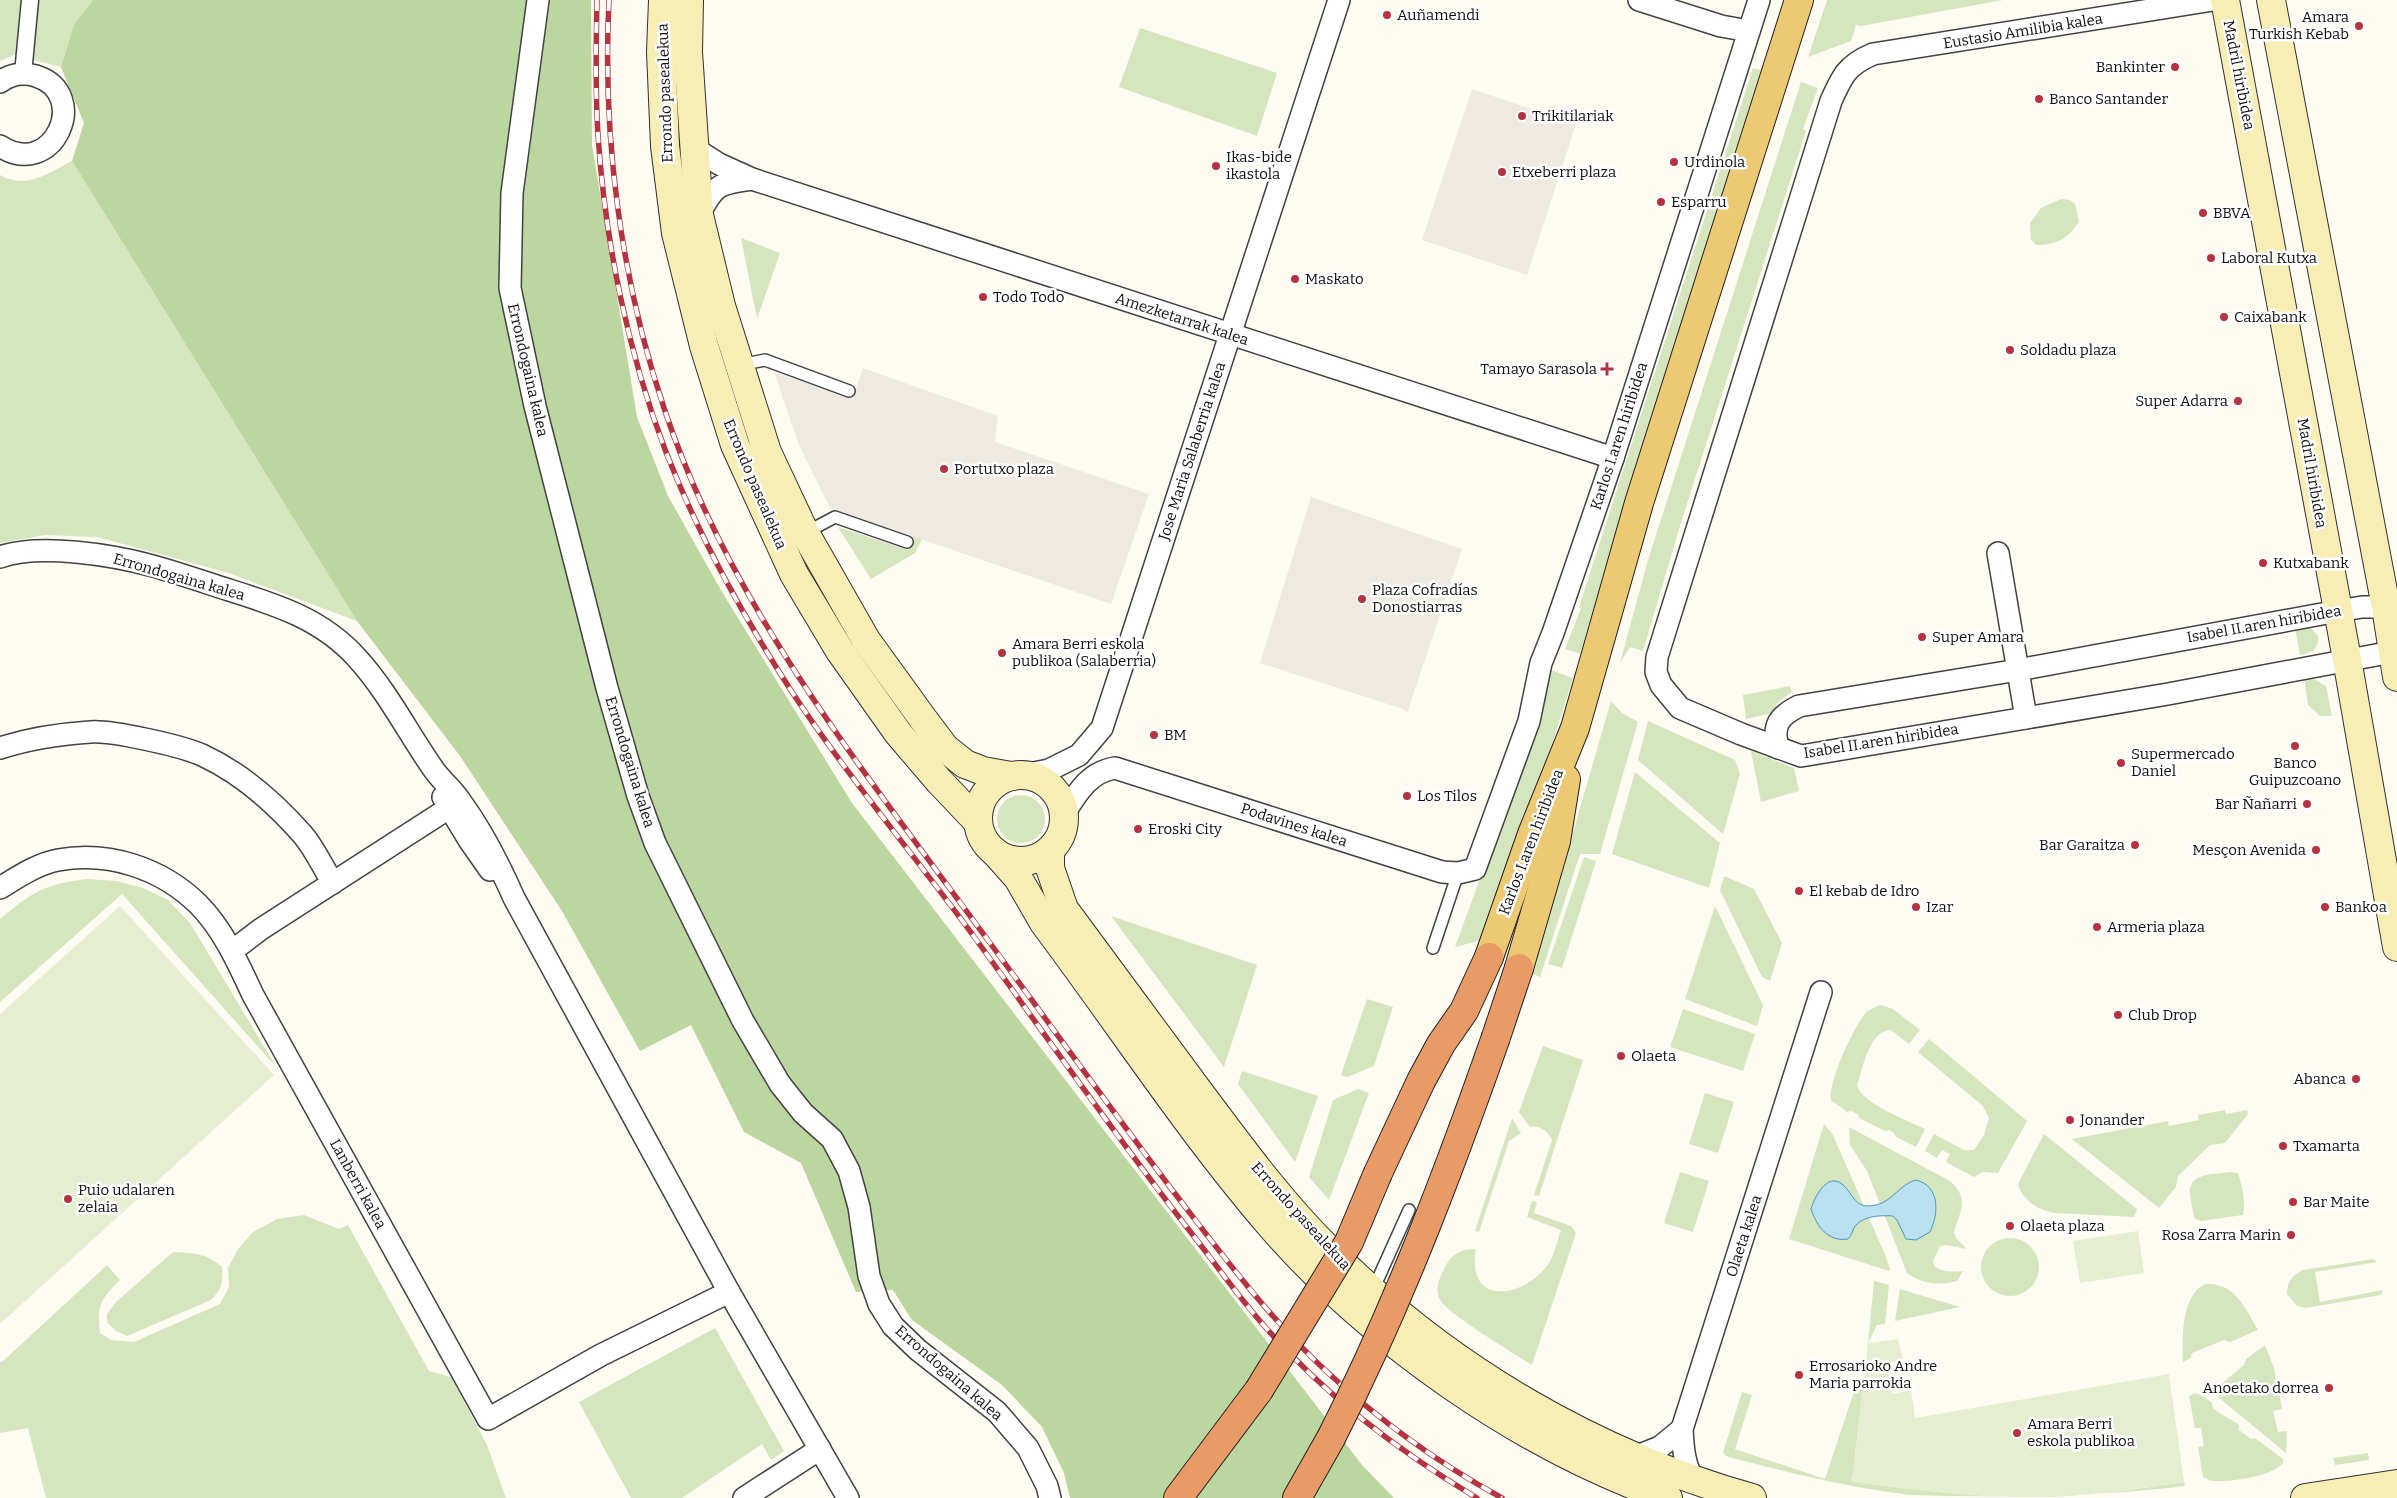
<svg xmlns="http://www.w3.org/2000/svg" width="2397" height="1498" viewBox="0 0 2397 1498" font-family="Bitter,serif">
	<rect width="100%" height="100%" fill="#fefbf3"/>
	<g fill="#d5e6bf">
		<path d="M 0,0 L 93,0 L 74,24 L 61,67 L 14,55 L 0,61 Z"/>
		<path d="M 1827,0 L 2003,0 L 1861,26 L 1856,25 L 1851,41 L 1808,57 Z"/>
		<path d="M 1140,28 L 1277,73 L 1257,136 L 1119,87 Z"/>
		<path d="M 1753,68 L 1761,70 L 1625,502 L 1580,654 L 1565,649 L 1581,608 L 1579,607 Z"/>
		<path d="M 1801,82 L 1818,88 L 1803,129 L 1806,131 L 1680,526 L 1643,651 L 1630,647 L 1620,663 L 1648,560 Z"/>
		<path d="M 72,161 L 357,621 L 229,573 L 97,537 L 45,535 L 0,543 L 0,175 C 26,190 49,173 72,161 Z"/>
		<path d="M 2061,199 L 2070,200 L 2075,204 L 2079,222 C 2068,239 2056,245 2036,245 L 2031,240 L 2030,223 L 2041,208 Z"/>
		<path d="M 741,238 L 780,253 L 757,319 Z"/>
		<path d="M 838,527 L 908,550 L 913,536 L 922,539 L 915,553 L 871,579 Z"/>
		<path d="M 2310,627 L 2318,636 C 2319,649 2312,653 2300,655 L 2295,628 Z"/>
		<path d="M 1545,668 L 1573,678 L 1540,782 L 1486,939 L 1455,947 L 1518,774 Z"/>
		<path d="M 2304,677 L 2310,677 L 2326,686 L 2332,716 L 2320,716 L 2308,705 Z"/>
		<path d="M 1790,686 L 1792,692 L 1777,703 L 1772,713 L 1746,719 L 1743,695 Z"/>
		<path d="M 1611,701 L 1622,713 L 1638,722 L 1600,854 L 1580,854 L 1540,977 L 1532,974 Z"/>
		<path d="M 1648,721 L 1735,760 L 1740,774 L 1723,834 L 1638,760 Z"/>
		<path d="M 1751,751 L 1794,768 L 1799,791 L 1761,802 Z"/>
		<path d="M 1635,772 L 1720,843 L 1709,888 L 1612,854 Z"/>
		<circle cx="1021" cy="819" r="24"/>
		<path d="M 1584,857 L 1596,861 L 1562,968 L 1548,964 Z"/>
		<path d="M 1724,876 L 1754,889 L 1782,943 L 1770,981 L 1762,977 L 1720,890 Z"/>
		<path d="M 87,879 L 116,881 L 143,888 L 168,900 L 190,923 L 277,1068 L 122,894 L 0,1002 L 0,919 C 32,892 45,884 87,879 Z"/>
		<path d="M 1715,906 L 1763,1005 L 1757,1026 L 1685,999 Z"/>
		<path d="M 1111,916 L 1257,965 L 1224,1067 Z"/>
		<path d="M 1367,999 L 1393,1007 L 1374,1066 L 1347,1077 L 1341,1075 Z"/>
		<path d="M 1881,1005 L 1893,1009 L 1920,1030 L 1909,1044 L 1891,1030 C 1868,1031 1863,1069 1857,1085 C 1860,1103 1909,1121 1925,1129 L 1916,1147 L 1896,1137 L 1894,1133 L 1889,1130 L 1885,1131 L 1859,1118 L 1858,1114 L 1851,1111 L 1847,1112 L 1831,1100 C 1828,1082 1852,1031 1864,1015 C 1868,1010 1874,1007 1881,1005 Z"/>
		<path d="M 1683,1009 L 1755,1034 L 1743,1071 L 1670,1047 Z"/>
		<path d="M 1929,1039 L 2027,1121 L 1998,1173 L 1983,1172 L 1974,1177 L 1946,1162 L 1950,1154 L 1942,1150 L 1937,1158 L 1925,1151 L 1934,1134 L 1964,1150 L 1974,1150 L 1984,1135 L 1989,1118 L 1983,1106 L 1918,1052 Z"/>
		<path d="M 1543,1046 L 1583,1060 L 1539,1196 L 1534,1195 L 1552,1140 C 1548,1131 1539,1125 1530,1127 L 1519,1112 Z"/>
		<path d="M 1242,1071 L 1318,1096 L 1295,1162 L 1238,1084 Z"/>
		<path d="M 1358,1089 L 1369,1093 L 1329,1200 L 1309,1177 L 1333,1100 Z"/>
		<path d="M 1705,1093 L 1734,1102 L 1718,1153 L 1689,1144 Z"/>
		<path d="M 2225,1110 L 2226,1114 L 2247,1110 L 2248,1114 L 2225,1143 L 2210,1145 L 2178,1176 L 2176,1187 L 2159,1208 L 2072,1139 L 2168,1121 L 2169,1126 L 2199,1120 L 2198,1115 Z"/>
		<path d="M 1512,1118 L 1521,1133 L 1509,1141 L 1479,1232 L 1475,1231 Z"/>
		<path d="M 1824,1124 L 1833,1135 L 1886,1257 L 1890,1269 L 1889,1271 L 1789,1239 Z"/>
		<path d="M 1849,1127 L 1950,1181 C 1970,1199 1960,1211 1954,1232 L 1956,1238 L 1967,1249 L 1946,1245 L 1940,1246 L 1933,1261 L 1935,1267 C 1945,1272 1951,1272 1963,1271 L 1957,1281 C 1940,1286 1921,1284 1907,1273 L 1867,1171 L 1850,1145 Z"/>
		<path d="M 2044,1134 L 2137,1209 L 2134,1217 L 2055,1213 C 2039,1211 2022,1200 2018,1184 Z"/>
		<path d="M 1680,1172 L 1709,1181 L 1693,1232 L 1664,1223 Z"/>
		<path d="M 2230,1172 L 2238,1173 C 2242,1185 2246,1202 2243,1215 L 2201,1221 L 2195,1219 C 2192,1212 2192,1204 2190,1196 C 2187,1172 2212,1175 2230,1172 Z"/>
		<path d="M 1532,1201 L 1537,1202 L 1534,1213 L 1571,1226 L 1576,1233 L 1532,1365 C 1515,1354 1448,1314 1440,1300 C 1434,1289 1440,1277 1445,1267 C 1452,1253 1462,1249 1476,1249 C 1466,1306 1521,1299 1547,1266 C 1554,1257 1557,1241 1561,1230 L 1527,1217 Z"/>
		<path d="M 304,1215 L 339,1229 L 348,1225 L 429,1371 L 451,1377 L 487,1445 L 506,1498 L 46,1498 L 28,1428 L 0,1433 L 0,1362 L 2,1362 L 107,1265 L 120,1280 C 100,1300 97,1305 100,1333 L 111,1340 L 134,1342 L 220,1304 L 229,1287 L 228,1268 L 238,1249 L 253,1232 L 277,1219 Z"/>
		<circle cx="2010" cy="1267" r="29"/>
		<path d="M 173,1252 C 192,1253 207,1253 222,1267 C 223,1282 222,1289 211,1300 L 127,1336 L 116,1331 L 107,1322 L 107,1314 L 116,1302 Z"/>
		<path d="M 2373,1259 L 2377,1262 L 2315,1272 L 2320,1302 L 2383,1290 L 2381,1295 L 2306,1308 L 2297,1306 L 2287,1294 C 2287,1282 2292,1275 2303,1270 Z"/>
		<path d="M 1874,1281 L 1889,1285 L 1885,1324 L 1877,1325 L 1868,1343 Z"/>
		<path d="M 2206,1284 C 2235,1282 2246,1309 2258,1330 L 2230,1342 L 2224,1340 L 2192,1353 L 2191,1358 L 2183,1362 C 2182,1340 2181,1293 2206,1284 Z"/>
		<path d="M 1900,1289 L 1960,1307 L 1895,1321 Z"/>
		<path d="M 715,1328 L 784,1451 L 771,1460 L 762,1444 L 682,1498 L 631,1498 L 579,1402 Z"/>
		<path d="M 2265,1345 L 2274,1368 L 2282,1409 L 2273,1411 L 2278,1432 L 2287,1431 L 2286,1453 L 2212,1392 L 2244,1365 L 2246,1359 Z"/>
		<path d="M 1864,1381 L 1852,1481 C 1917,1491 1982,1498 2049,1497 C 2094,1495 2140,1489 2184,1482 L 2185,1486 C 2094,1497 2002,1498 1911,1495 C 1850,1488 1791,1473 1732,1458 L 1726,1456 L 1723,1452 L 1742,1392 L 1752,1395 L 1735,1449 L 1825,1479 L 1856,1385 Z"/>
		<path d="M 2195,1393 L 2203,1396 L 2212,1403 L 2213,1408 C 2222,1416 2230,1418 2239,1425 L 2239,1430 L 2251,1439 L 2255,1438 L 2283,1459 L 2283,1463 C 2273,1476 2232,1482 2214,1481 C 2210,1481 2207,1479 2203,1477 L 2198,1447 L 2204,1446 L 2201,1428 L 2195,1428 L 2189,1396 Z"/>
		<path d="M 2368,1453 L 2369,1460 L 2335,1465 L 2333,1458 Z"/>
	</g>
	<path fill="#bbd69f" d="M 93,0 L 591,0 L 592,145 L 637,417 L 668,496 L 722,592 L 852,803 L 1362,1465 L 1394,1498 L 1070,1498 L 1064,1473 L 1042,1427 L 1002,1385 L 912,1320 L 893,1290 L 856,1292 L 801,1163 L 744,1132 L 691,1025 L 640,1051 L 562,911 L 460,756 L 357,621 L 72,161 L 84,123 L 61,67 L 74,24 Z"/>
	<g fill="#e5eed0">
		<path d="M 120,906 L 274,1075 L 0,1324 L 0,1014 Z"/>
		<path d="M 2138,1231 L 2144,1273 L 2080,1283 L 2073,1241 Z"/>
		<path d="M 1898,1339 L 1903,1359 L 1887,1363 L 1892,1394 L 1911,1390 L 1915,1418 L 2169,1374 L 2184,1482 C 2140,1489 2094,1495 2049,1497 C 1983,1498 1917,1491 1852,1482 L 1868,1343 Z"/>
	</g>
	<g fill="#efeae1">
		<path d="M 1472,89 L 1576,124 L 1527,275 L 1422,240 Z"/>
		<path d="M 863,368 L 998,416 L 995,442 L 1149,494 L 1111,604 L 830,508 L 799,445 L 774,372 L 853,399 Z"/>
		<path d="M 1311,497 L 1462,549 L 1407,713 L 1403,709 L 1260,663 Z"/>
	</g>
	<path fill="#bbe0f1" stroke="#4899c3" d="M 1916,1180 C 1940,1186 1939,1213 1930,1232 L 1916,1240 L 1906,1239 L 1897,1220 L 1893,1216 C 1880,1215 1861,1216 1854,1228 C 1852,1232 1851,1236 1848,1239 C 1828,1242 1817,1227 1811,1209 C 1814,1198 1827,1172 1842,1184 C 1855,1195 1854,1210 1876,1205 C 1893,1201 1900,1184 1916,1180 Z"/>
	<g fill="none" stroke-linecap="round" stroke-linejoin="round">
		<g stroke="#424242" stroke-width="14">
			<g id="service">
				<path d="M 740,365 L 765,360 L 849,391"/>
				<path d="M 805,533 L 835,517 L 907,542"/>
				<path d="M 1433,948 L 1458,873"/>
				<path d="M 1373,1290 L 1409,1210"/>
			</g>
		</g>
		<g stroke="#424242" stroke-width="19">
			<path id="pedestrian" d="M 23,74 L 30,0"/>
		</g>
		<g stroke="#424242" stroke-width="24">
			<g id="minor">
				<path d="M 538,0 L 512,193 L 510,288 L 535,406 L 607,688 L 638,796 L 655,843 L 743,1021 L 780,1084 L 803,1113 L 832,1139 L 849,1171 L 859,1207 L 869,1276 L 879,1304 L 893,1326 L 918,1350 L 997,1412 L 1028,1448 L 1047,1486 L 1050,1498"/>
				<path d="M 1639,0 L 1721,26 L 1749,31"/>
				<path d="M 2213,0 L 1873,54 C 1847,65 1842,76 1831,101 L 1657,657 L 1656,672 L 1661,685 L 1680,708 L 1741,734 L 1801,756 L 2168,694 L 2397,651"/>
				<path d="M 0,82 C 11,74 23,72 36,76 C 92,94 53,181 0,146"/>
				<path d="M 694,148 L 719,164 L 752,179 L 1613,458"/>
				<path d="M 699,215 C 714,185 719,183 752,179"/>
				<path d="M 1998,553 L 2026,718"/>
				<path d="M 0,557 C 39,543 113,555 153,566 C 178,573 204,582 229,590 C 277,605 322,619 357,658 C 387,691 407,731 432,767 C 440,780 453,789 461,802 C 483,832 499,864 514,898 L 729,1292 L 848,1498"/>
				<path d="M 0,748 C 28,739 60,734 90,732 C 111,730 182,746 202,755 C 241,773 275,803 303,835 C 315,849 323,868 333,883"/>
				<path d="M 1778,748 C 1772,725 1779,716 1799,706 L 2018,670 L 2338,611 L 2362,607 L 2397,607"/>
				<path d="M 1024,775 L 1049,770 L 1079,755 L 1102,728 L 1339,0"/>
				<path d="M 443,797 L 469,840 L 490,870"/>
				<path d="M 1064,814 C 1077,793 1089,772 1115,768 L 1442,872 L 1458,873 L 1475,869 L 1529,721 L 1541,663 L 1553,633 L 1613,458 L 1759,0"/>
				<path d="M 0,888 C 18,877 37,864 58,860 C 109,851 161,868 198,904 C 223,929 238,963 253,995 L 488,1419 L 601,1355 L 729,1292"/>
				<path d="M 232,951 L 261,929 L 449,808"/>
				<path d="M 1635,1457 L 1660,1447 L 1682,1429"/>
				<path d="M 1694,1480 C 1684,1465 1683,1447 1682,1429 L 1821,992"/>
				<path d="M 744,1498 L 820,1449"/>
			</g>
		</g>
		<g stroke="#313131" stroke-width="30">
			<g id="secondary">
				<path d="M 663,0 L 661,52 L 665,146 L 676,233 L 704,346 L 735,445 L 794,574 L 840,651 L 898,733 L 939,781 L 978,822"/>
				<path d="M 689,0 L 688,52 L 699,215 L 721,306 L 767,452 L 805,533 L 866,640 L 921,716 L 945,748 L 965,764 L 983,771 L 1011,776"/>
				<path d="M 2225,0 L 2347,659 L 2397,947"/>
				<path d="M 2271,0 L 2386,607 L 2397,677"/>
				<circle cx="1021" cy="818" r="43"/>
				<path d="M 1050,850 L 1050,868 L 1064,909 C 1108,969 1153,1029 1197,1089 C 1239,1145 1280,1202 1330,1251 C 1446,1367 1594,1454 1752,1498"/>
				<path d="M 995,852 L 1018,878 L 1044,923 C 1120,1024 1189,1131 1271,1226 C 1372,1342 1522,1447 1668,1498"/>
				<path d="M 2305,1498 L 2397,1484"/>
			</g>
		</g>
		<g stroke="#202020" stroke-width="30">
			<g id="primary">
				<path d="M 1489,957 L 1532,834 L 1575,728 L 1639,503 L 1799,0"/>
				<path d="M 1519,968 L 1556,841 L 1566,779"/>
			</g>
		</g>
		<g stroke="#202020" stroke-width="30">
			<g id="motorway">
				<path d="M 1496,1037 L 1519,968"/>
				<path d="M 1378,1173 L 1421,1081 L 1441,1044 L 1464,1011 L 1489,957"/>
				<path d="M 1178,1498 L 1259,1390"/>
				<path d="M 1297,1498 L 1331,1438"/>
			</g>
		</g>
		<use href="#service" stroke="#fff" stroke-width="11"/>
		<use href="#pedestrian" stroke="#fff" stroke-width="16"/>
		<use href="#minor" stroke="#fff" stroke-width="21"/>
		<use href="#secondary" stroke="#f8edb4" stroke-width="28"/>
		<use href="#primary" stroke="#edc974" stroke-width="28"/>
		<use href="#motorway" stroke="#e89b67" stroke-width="28"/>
		<g stroke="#b53240" stroke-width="5.5">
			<g id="rail">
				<path d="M 597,0 C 596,45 595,90 598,135 C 605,242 628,353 666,452 C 699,537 743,616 792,692 C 848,777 915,856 975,938 C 1046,1036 1115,1135 1189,1230 C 1215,1263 1239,1298 1267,1329 C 1327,1397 1400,1452 1477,1498"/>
				<path d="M 609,0 C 602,138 621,281 665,411 C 732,611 868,776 990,943 C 1051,1026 1111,1109 1173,1191 C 1221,1253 1268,1317 1326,1371 C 1379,1420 1438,1463 1502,1498"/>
			</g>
		</g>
		<use href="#rail" stroke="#fff" stroke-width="4" stroke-dasharray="11" stroke-linecap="butt"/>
		<g stroke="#202020" stroke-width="30" stroke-linecap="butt">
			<g id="motorway-bridge">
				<path d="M 1259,1390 L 1349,1242 L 1378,1173"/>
				<path d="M 1331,1438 C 1397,1308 1448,1174 1496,1037"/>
			</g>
		</g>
		<use href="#motorway-bridge" stroke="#e89b67" stroke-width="28"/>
	</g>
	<g fill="#b53240" stroke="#fff" stroke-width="2">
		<circle cx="1387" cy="15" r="5"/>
		<circle cx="2359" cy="26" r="5"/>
		<circle cx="2175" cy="67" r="5"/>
		<circle cx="2039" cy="99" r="5"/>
		<circle cx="1522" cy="116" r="5"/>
		<circle cx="1674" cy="162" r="5"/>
		<circle cx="1216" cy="166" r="5"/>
		<circle cx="1502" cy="172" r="5"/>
		<circle cx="1661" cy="202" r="5"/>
		<circle cx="2203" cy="213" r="5"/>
		<circle cx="2211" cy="258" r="5"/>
		<circle cx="1295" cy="279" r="5"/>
		<circle cx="983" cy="297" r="5"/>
		<circle cx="2224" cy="317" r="5"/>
		<circle cx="2010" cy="350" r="5"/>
		<path d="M1604.5 361.5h5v5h5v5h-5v5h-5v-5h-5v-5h5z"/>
		<circle cx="2238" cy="401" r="5"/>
		<circle cx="944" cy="469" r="5"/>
		<circle cx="2263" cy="563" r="5"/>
		<circle cx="1362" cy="599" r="5"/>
		<circle cx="1922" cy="637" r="5"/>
		<circle cx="1002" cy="653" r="5"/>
		<circle cx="1154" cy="735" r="5"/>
		<circle cx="2295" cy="746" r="5"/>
		<circle cx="2121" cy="763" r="5"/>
		<circle cx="1407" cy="796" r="5"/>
		<circle cx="2307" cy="804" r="5"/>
		<circle cx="1138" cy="829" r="5"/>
		<circle cx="2135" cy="845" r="5"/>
		<circle cx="2316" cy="850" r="5"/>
		<circle cx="1799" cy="891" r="5"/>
		<circle cx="1916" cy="907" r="5"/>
		<circle cx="2325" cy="907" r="5"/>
		<circle cx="2097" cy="927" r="5"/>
		<circle cx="2118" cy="1015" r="5"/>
		<circle cx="1621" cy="1056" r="5"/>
		<circle cx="2356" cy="1079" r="5"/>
		<circle cx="2070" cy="1120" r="5"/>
		<circle cx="2283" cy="1146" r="5"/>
		<circle cx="68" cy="1199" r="5"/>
		<circle cx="2293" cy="1202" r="5"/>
		<circle cx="2010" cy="1226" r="5"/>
		<circle cx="2291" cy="1235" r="5"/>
		<circle cx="1799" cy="1375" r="5"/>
		<circle cx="2329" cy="1388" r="5"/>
		<circle cx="2017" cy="1433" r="5"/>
	</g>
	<g text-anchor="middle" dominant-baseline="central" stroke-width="5" stroke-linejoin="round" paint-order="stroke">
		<g font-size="15" fill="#0f0f0f" stroke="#fff" text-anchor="start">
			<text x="1397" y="15">Auñamendi</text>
			<text x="2349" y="17" text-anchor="end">Amara<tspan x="2349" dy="17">Turkish Kebab</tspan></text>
			<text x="2165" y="67" text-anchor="end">Bankinter</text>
			<text x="2049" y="99">Banco Santander</text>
			<text x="1532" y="116">Trikitilariak</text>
			<text x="1226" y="157">Ikas-bide<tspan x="1226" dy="17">ikastola</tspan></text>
			<text x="1684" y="162">Urdinola</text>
			<text x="1512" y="172">Etxeberri plaza</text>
			<text x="1671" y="202">Esparru</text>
			<text x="2213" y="213">BBVA</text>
			<text x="2221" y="258">Laboral Kutxa</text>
			<text x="1305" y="279">Maskato</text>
			<text x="993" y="297">Todo Todo</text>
			<text x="2234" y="317">Caixabank</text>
			<text x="2020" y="350">Soldadu plaza</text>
			<text x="1597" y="369" text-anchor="end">Tamayo Sarasola</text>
			<text x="2228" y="401" text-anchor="end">Super Adarra</text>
			<text x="954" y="469">Portutxo plaza</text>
			<text x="2273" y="563">Kutxabank</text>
			<text x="1372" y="590">Plaza Cofradías<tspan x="1372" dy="17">Donostiarras</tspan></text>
			<text x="1932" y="637">Super Amara</text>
			<text x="1012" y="644">Amara Berri eskola<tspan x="1012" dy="17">publikoa (Salaberria)</tspan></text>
			<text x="1164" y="735">BM</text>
			<text x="2131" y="754">Supermercado<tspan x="2131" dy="17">Daniel</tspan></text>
			<text x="2295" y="763" text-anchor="middle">Banco<tspan x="2295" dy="17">Guipuzcoano</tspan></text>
			<text x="1417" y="796">Los Tilos</text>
			<text x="2297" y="804" text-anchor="end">Bar Ñañarri</text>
			<text x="1148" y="829">Eroski City</text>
			<text x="2125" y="845" text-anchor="end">Bar Garaitza</text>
			<text x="2306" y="850" text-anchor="end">Mesçon Avenida</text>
			<text x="1809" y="891">El kebab de Idro</text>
			<text x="1926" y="907">Izar</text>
			<text x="2335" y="907">Bankoa</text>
			<text x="2107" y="927">Armeria plaza</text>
			<text x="2128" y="1015">Club Drop</text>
			<text x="1631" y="1056">Olaeta</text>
			<text x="2346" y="1079" text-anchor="end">Abanca</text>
			<text x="2080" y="1120">Jonander</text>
			<text x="2293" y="1146">Txamarta</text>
			<text x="78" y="1190">Puio udalaren<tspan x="78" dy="17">zelaia</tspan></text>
			<text x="2303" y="1202">Bar Maite</text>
			<text x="2020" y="1226">Olaeta plaza</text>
			<text x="2281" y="1235" text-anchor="end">Rosa Zarra Marin</text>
			<text x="1809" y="1366">Errosarioko Andre<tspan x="1809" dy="17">Maria parrokia</tspan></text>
			<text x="2319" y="1388" text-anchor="end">Anoetako dorrea</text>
			<text x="2027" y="1424">Amara Berri<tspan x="2027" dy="17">eskola publikoa</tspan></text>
		</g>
		<g font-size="15" fill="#0f0f0f" stroke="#fff">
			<text transform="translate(2023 31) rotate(-9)">Eustasio Amilibia kalea</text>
			<text transform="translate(2239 75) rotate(79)">Madril hiribidea</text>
			<text transform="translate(665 93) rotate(-92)">Errondo pasealekua</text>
			<text transform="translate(1182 319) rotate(18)">Amezketarrak kalea</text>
			<text transform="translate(528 370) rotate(77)">Errondogaina kalea</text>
			<text transform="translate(1619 436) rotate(-72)">Karlos I.aren hiribidea</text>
			<text transform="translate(1192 451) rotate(-72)">Jose Maria Salaberria kalea</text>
			<text transform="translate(2312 473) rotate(80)">Madril hiribidea</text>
			<text transform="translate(755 484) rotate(67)">Errondo pasealekua</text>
			<text transform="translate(179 577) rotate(16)">Errondogaina kalea</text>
			<text transform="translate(2264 624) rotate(-10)">Isabel II.aren hiribidea</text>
			<text transform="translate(1881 741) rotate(-9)">Isabel II.aren hiribidea</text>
			<text transform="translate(630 762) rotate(73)">Errondogaina kalea</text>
			<text transform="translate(1294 825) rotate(18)">Podavines kalea</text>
			<text transform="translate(1531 842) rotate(-69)">Karlos I.aren hiribidea</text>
			<text transform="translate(358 1184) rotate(61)">Lanberri kalea</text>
			<text transform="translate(1301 1216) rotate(48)">Errondo pasealekua</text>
			<text transform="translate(1744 1236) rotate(-72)">Olaeta kalea</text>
			<text transform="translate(949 1373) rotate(41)">Errondogaina kalea</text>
		</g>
	</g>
</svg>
